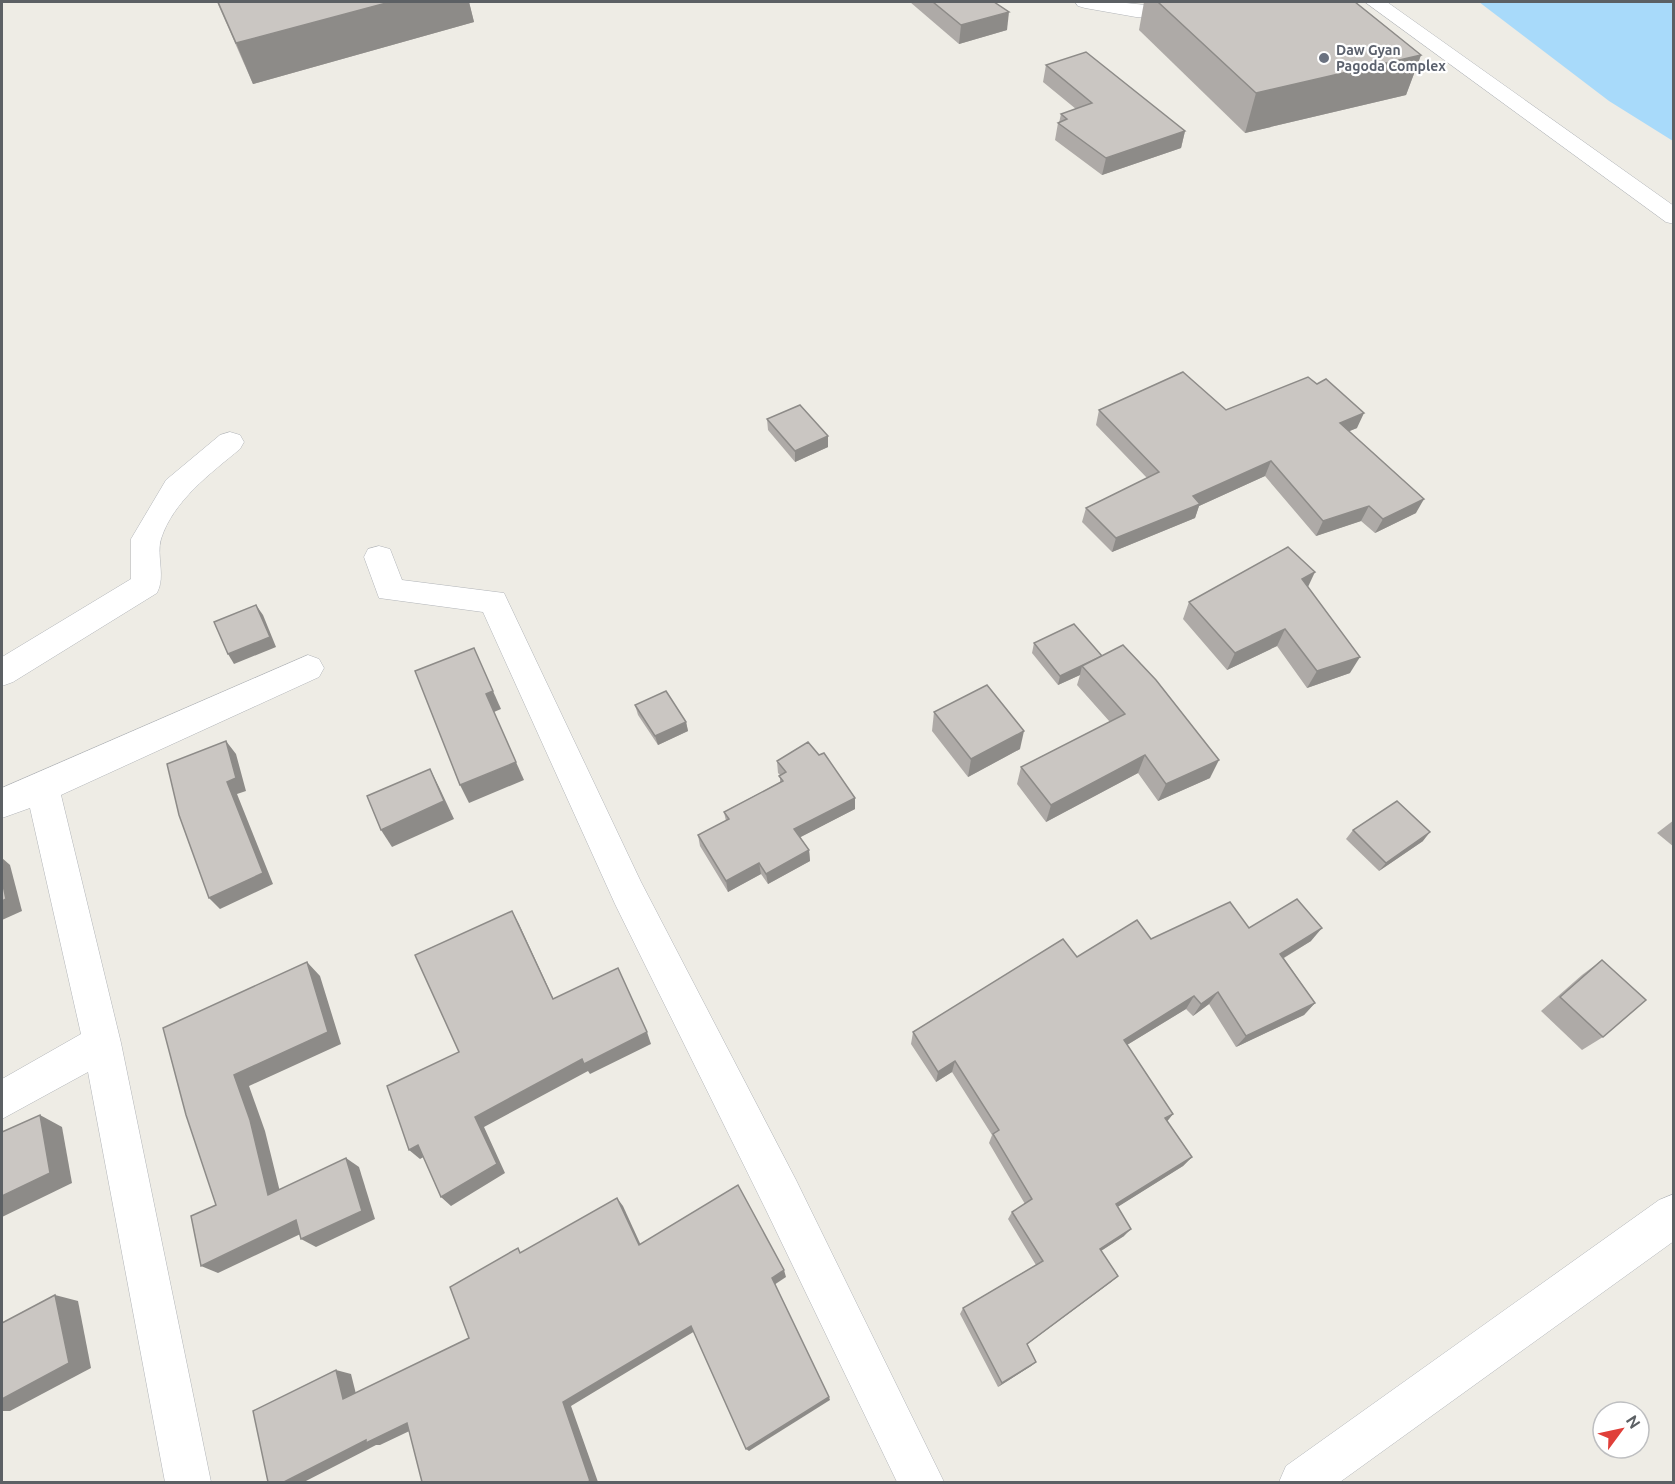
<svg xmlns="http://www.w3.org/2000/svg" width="1675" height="1484" viewBox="0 0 1675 1484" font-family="Ubuntu,sans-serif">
	<rect width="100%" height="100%" fill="#eeece5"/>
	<path fill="#a8dafa" d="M 1479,2 L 1673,2 L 1673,141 L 1609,101 Z"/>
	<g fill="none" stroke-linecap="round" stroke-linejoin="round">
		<g stroke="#b2b5b9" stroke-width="1">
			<g id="minor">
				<path d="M 1075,2 L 1116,2 L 1176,8 L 1205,2 L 1240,2 L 1237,6 L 1176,20 L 1136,17 L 1085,8 L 1078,6 Z"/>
				<path d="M 1365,2 L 1387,2 L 1674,206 L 1674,224 L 1666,222 Z"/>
				<path d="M 230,432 L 240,435 L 244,442 L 240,449 C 211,473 173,501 161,539 C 156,556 166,576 157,593 L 13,682 L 2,686 L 2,657 L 131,579 L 131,539 L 166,480 L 220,435 Z"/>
				<path d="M 379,546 L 390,549 L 402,580 L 504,593 L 641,882 L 796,1180 L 944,1482 L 897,1482 L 766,1210 L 615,904 L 483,612 L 379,598 L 364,557 L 368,549 Z"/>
				<path d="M 308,655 L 319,659 L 324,668 L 319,677 L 61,795 L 121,1043 L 211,1482 L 165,1482 L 88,1072 L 2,1119 L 2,1079 L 81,1034 L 30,808 L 2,818 L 2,788 Z"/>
				<path d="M 1674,1194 L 1674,1241 L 1340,1482 L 1279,1482 L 1286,1466 L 1659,1200 Z"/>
			</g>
		</g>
		<use href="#minor" fill="#fff" fill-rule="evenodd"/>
	</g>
	<g fill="#aeaaa7">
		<path d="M 217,2 L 469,2 L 474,22 L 253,84 Z"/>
		<path d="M 910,2 L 994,2 L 1007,30 L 959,44 Z"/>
		<path d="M 1144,2 L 1355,2 L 1421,55 L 1406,95 L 1245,133 L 1139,30 Z"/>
		<path d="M 1046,65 L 1185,131 L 1181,148 L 1102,175 L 1055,140 L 1058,123 L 1059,123 L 1061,114 L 1076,109 L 1043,82 Z"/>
		<path d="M 1099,410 L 1226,410 L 1357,428 L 1349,431 L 1416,513 L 1375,533 L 1361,521 L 1316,536 L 1265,476 L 1199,506 L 1195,518 L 1112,552 L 1082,522 L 1086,508 L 1147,478 L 1096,425 Z"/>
		<path d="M 767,419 L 828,447 L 795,462 L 768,430 Z"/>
		<path d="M 1308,587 L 1350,673 L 1307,688 L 1277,646 L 1227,670 L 1183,619 L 1189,602 Z"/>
		<path d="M 1034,643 L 1102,656 L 1210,778 L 1158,801 L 1138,773 L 1046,822 L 1017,784 L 1021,767 L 1110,722 L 1077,685 L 1080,675 L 1058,685 L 1032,653 Z"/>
		<path d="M 635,705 L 686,722 L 688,731 L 658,745 L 638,715 Z"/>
		<path d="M 934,712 L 1020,749 L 968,777 L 932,731 Z"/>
		<path d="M 819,755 L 855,798 L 855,809 L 800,837 L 809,850 L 810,861 L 768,884 L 761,874 L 728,892 L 700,846 L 698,835 L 726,821 L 724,812 L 780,782 L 780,775 L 778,773 L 777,761 Z"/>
		<path d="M 1674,820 L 1674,847 L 1657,833 Z"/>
		<path d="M 1353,830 L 1423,841 L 1379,871 L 1346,839 Z"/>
		<path d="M 1249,928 L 1311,941 L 1284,958 L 1315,1003 L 1304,1015 L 1236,1047 L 1209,1004 L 1193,1016 L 1186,1009 L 1127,1045 L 1173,1114 L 1167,1121 L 1192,1157 L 1183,1166 L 1117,1207 L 1124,1236 L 1101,1251 L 1118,1276 L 1111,1282 L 1027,1344 L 1036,1362 L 1031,1366 L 998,1387 L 960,1314 L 963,1308 L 1036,1265 L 1008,1219 L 1012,1212 L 1025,1204 L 989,1143 L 992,1135 L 952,1072 L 936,1082 L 911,1044 L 913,1032 L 1077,957 L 1151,939 Z"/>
		<path d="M 1602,960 L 1603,1037 L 1582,1050 L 1541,1011 L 1582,975 Z"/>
	</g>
	<g fill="#8d8b88">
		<path d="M 390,2 L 469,2 L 474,22 L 253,84 L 236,43 Z"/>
		<path d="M 1009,12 L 1007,30 L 959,44 L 961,25 Z"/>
		<path d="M 1421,55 L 1406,95 L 1245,133 L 1256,93 Z"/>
		<path d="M 1185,131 L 1181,148 L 1102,175 L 1106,158 Z"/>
		<path d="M 1364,413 L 1357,428 L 1333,438 L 1340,423 Z"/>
		<path d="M 828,436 L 828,447 L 795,462 L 795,451 Z"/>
		<path d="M 1271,461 L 1265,476 L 1199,506 L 1195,518 L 1112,552 L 1116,538 L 1193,496 Z"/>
		<path d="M 1424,499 L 1416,513 L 1375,533 L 1383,519 Z"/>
		<path d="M 1369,506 L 1361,521 L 1316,536 L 1323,521 Z"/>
		<path d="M 1315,572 L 1307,589 L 1302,579 Z"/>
		<path d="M 256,605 L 263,615 L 276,647 L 234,664 L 228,654 Z"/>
		<path d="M 1285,629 L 1277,646 L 1227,670 L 1235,653 Z"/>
		<path d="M 1102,656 L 1082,666 L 1080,675 L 1058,685 L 1060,676 Z"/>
		<path d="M 1360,657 L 1350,673 L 1307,688 L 1317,671 Z"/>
		<path d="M 493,691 L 501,709 L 494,712 L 486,694 Z"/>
		<path d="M 686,722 L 688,731 L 658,745 L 655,736 Z"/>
		<path d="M 1024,731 L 1020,749 L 968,777 L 971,759 Z"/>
		<path d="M 226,741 L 236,754 L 246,791 L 237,794 L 273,884 L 220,909 L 209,898 L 227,782 Z"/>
		<path d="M 1145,755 L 1138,773 L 1046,822 L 1051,805 Z"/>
		<path d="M 1219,760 L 1210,778 L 1158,801 L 1166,784 Z"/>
		<path d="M 516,762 L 524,780 L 469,803 L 460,785 Z"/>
		<path d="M 430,769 L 439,787 L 454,819 L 392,847 L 381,830 Z"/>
		<path d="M 855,798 L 855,809 L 795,840 L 794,829 Z"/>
		<path d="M 1430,832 L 1423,841 L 1379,871 L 1386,863 Z"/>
		<path d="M 809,850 L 810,861 L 768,884 L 766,874 Z"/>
		<path d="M 2,858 L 10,865 L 22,911 L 2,920 Z"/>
		<path d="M 759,863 L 761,874 L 728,892 L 726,881 Z"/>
		<path d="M 512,911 L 519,924 L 559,1011 L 553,999 Z"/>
		<path d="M 1322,928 L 1311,941 L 1270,966 L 1280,954 Z"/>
		<path d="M 307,962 L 320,976 L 341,1044 L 249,1086 L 265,1131 L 283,1204 L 268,1195 L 234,1075 Z"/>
		<path d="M 1218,992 L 1209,1004 L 1193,1016 L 1201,1004 Z"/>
		<path d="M 1194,996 L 1186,1009 L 1117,1051 L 1124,1040 Z"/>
		<path d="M 1315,1003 L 1304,1015 L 1236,1047 L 1246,1036 Z"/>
		<path d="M 647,1032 L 651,1044 L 590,1074 L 588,1071 L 484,1127 L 505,1173 L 451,1206 L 441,1197 L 475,1117 L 582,1059 Z"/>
		<path d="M 955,1061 L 952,1072 L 936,1082 L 938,1072 Z"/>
		<path d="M 1173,1114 L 1165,1124 L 1165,1118 Z"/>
		<path d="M 40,1115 L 62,1127 L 72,1183 L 2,1217 L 2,1196 Z"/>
		<path d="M 418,1145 L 429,1154 L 420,1159 L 409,1150 Z"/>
		<path d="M 1192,1157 L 1183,1166 L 1108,1213 L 1116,1204 Z"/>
		<path d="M 346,1158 L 359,1167 L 375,1219 L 316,1247 L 301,1239 Z"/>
		<path d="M 617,1198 L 623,1206 L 644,1252 L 639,1245 Z"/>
		<path d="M 296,1220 L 311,1229 L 218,1273 L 201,1266 Z"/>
		<path d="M 1131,1229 L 1124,1236 L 1093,1256 L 1100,1249 Z"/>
		<path d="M 784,1270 L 786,1277 L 774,1285 L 772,1278 Z"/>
		<path d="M 1118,1276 L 1111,1282 L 1022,1348 L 1027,1344 Z"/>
		<path d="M 55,1295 L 78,1301 L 91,1368 L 10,1411 L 2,1411 L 2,1399 Z"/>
		<path d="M 691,1326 L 695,1331 L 571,1406 L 598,1482 L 587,1482 L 563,1402 Z"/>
		<path d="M 1036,1362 L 1031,1366 L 998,1387 L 1002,1383 Z"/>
		<path d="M 336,1370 L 351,1374 L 358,1402 L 343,1399 Z"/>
		<path d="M 829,1397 L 830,1400 L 749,1451 L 746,1449 Z"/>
		<path d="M 407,1423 L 420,1426 L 380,1445 L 376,1445 L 304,1482 L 284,1482 L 366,1440 Z"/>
	</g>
	<g fill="#cac6c2" stroke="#8d8b88" stroke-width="1.5">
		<path d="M 218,2 L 390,2 L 236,43 Z"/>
		<path d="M 933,2 L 994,2 L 1009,12 L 961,25 Z"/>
		<path d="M 1158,2 L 1355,2 L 1421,55 L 1256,93 Z"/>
		<path d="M 1086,52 L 1185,131 L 1106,158 L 1058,123 L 1067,119 L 1061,114 L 1092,103 L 1046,65 Z"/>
		<path d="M 1183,372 L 1226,410 L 1308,377 L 1317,384 L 1326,379 L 1364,413 L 1340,423 L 1424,499 L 1383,519 L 1369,506 L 1323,521 L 1271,461 L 1193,496 L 1200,504 L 1116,538 L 1086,508 L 1159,472 L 1099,410 Z"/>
		<path d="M 800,405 L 828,436 L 795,451 L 767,419 Z"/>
		<path d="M 1288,547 L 1315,572 L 1302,579 L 1360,657 L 1317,671 L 1285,629 L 1235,653 L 1189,602 Z"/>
		<path d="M 256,605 L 270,637 L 228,654 L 214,622 Z"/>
		<path d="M 1074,624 L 1102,656 L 1060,676 L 1034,643 Z"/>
		<path d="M 1123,645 L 1156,680 L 1219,760 L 1166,784 L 1145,755 L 1051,805 L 1021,767 L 1125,714 L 1082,666 Z"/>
		<path d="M 474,648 L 493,691 L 486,694 L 516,762 L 460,785 L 415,671 Z"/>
		<path d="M 987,685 L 1024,731 L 971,759 L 934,712 Z"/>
		<path d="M 666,691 L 686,722 L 655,736 L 635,705 Z"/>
		<path d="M 226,741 L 236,778 L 227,782 L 263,873 L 209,898 L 179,815 L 167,764 Z"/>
		<path d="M 808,742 L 819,755 L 824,753 L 855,798 L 794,829 L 809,850 L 766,874 L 759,863 L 726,881 L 698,835 L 729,819 L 724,812 L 783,781 L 779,776 L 786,772 L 777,761 Z"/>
		<path d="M 430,769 L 444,801 L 381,830 L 367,796 Z"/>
		<path d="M 1397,801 L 1430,832 L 1386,863 L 1353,830 Z"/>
		<path d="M 2,880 L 6,899 L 2,901 Z"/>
		<path d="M 1297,899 L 1322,928 L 1280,954 L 1315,1003 L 1246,1036 L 1218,992 L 1201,1004 L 1194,996 L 1124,1040 L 1173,1114 L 1165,1118 L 1192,1157 L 1116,1204 L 1131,1229 L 1100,1249 L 1118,1276 L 1027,1344 L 1036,1362 L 1002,1383 L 963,1308 L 1043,1261 L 1012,1212 L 1032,1199 L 993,1134 L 999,1130 L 955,1061 L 938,1072 L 913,1032 L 1063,939 L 1077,957 L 1137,920 L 1151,939 L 1230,902 L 1249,928 Z"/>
		<path d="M 512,911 L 553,999 L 618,968 L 647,1032 L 584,1064 L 582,1059 L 475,1117 L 497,1164 L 441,1197 L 418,1145 L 409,1150 L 387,1086 L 459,1052 L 415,955 Z"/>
		<path d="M 1602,960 L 1646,1000 L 1603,1037 L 1560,997 Z"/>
		<path d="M 307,962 L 328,1032 L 234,1075 L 250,1120 L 268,1195 L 346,1158 L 362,1211 L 301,1239 L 296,1220 L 201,1266 L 191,1216 L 216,1205 L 186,1115 L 163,1028 Z"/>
		<path d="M 40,1115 L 50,1173 L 2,1196 L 2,1132 Z"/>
		<path d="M 738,1185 L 784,1270 L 772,1278 L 829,1397 L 746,1449 L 691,1326 L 563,1402 L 590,1481 L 587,1482 L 422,1482 L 407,1423 L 366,1443 L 366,1440 L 284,1482 L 268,1482 L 253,1411 L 336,1370 L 343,1399 L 469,1338 L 450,1287 L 518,1248 L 520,1253 L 617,1198 L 639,1245 Z"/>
		<path d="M 55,1295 L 69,1363 L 2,1399 L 2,1323 Z"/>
	</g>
	<circle fill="#6b7280" stroke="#fff" stroke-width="2" cx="1324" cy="58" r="6"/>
	<g text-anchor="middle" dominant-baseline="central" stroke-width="4.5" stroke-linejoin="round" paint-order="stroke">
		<g font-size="14" font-weight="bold" fill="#5b616d" stroke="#fff" text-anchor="start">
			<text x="1336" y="50">Daw Gyan<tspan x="1336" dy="16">Pagoda Complex</tspan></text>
		</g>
	</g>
	<rect width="1675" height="1484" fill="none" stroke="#5c6064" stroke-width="6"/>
	<g transform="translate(1621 1430) rotate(57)"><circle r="28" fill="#ffffff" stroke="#bebfc1" stroke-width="1.5"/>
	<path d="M0-4.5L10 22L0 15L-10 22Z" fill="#e03f39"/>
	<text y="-9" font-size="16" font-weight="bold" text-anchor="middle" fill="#5c6064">N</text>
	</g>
</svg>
